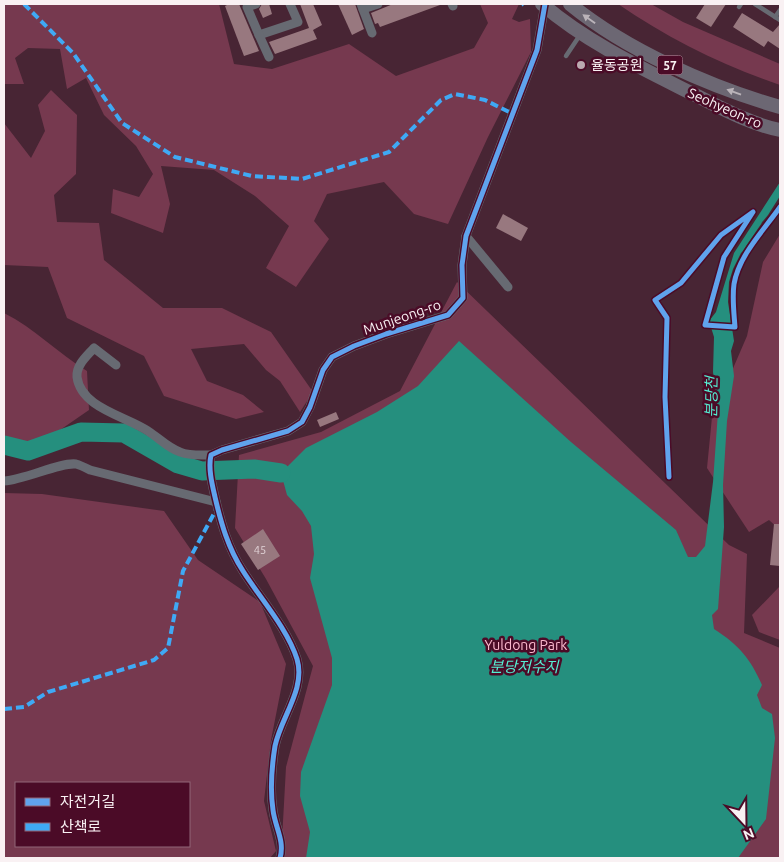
<svg xmlns="http://www.w3.org/2000/svg" width="784" height="862" viewBox="0 0 784 862" font-family="Ubuntu,'Noto Sans KR',sans-serif">
	<rect width="100%" height="100%" fill="#482534"/>
	<g fill="#76394f" fill-rule="evenodd">
		<path d="M 4,4 L 219,4 L 234,64 L 272,69 L 349,44 L 396,76 L 474,48 L 488,23 L 480,4 L 519,4 L 512,19 L 519,22 L 530,19 L 531,52 L 488,137 L 448,224 L 414,214 L 384,182 L 327,194 L 314,221 L 329,239 L 296,287 L 266,268 L 289,226 L 255,196 L 214,170 L 161,166 L 170,204 L 163,233 L 111,213 L 113,189 L 139,197 L 153,174 L 136,146 L 104,115 L 86,78 L 67,89 L 60,49 L 28,48 L 15,58 L 24,84 L 4,84 Z"/>
		<path d="M 618,4 L 651,4 L 683,22 L 780,64 L 780,85 C 724,66 667,38 618,4 Z"/>
		<path d="M 51,90 L 77,115 L 76,174 L 54,195 L 57,222 L 99,223 L 104,260 L 163,308 L 222,308 L 271,332 L 313,392 L 300,412 L 280,381 L 266,370 L 244,344 L 191,349 L 207,381 L 243,395 L 264,412 L 236,419 L 164,396 L 144,356 L 67,318 L 48,267 L 4,265 L 4,123 L 31,158 L 45,131 L 38,105 Z"/>
		<path d="M 780,234 L 780,530 L 769,520 L 749,532 L 707,468 L 712,417 L 747,336 L 763,262 Z"/>
		<path d="M 457,282 L 729,545 L 747,554 L 744,633 L 780,648 L 780,858 L 281,858 L 286,767 L 313,666 L 266,579 L 235,528 L 239,455 L 321,432 L 400,391 Z"/>
		<path d="M 4,313 C 34,328 58,353 87,371 L 89,410 L 60,430 L 4,454 Z"/>
		<path d="M 4,493 L 42,494 L 164,511 L 198,560 L 260,602 L 286,664 L 271,740 L 264,801 L 276,851 L 270,858 L 4,858 ZM 16,783 L 189,783 L 189,846 L 16,846 Z"/>
		<path d="M 780,586 L 780,640 L 759,632 L 752,615 Z"/>
	</g>
	<path fill="#258f7e" d="M 780,182 L 780,196 L 768,215 L 748,239 L 733,269 L 729,282 L 728,302 L 734,341 L 731,351 L 734,376 L 727,421 L 723,485 L 724,527 L 718,609 L 712,615 L 714,629 C 739,645 750,658 762,685 L 757,695 L 762,708 L 772,714 L 775,738 L 766,819 L 738,858 L 306,858 L 310,832 L 300,796 L 301,772 L 332,685 L 332,658 L 310,578 L 314,554 L 311,526 L 302,511 L 287,495 L 281,473 L 306,448 L 377,412 L 418,386 L 459,341 L 571,442 L 676,530 L 688,557 L 696,557 L 705,546 L 713,482 L 718,412 L 713,372 L 714,337 L 709,321 L 716,312 L 734,253 Z"/>
	<g fill="none" stroke-linecap="round" stroke-linejoin="round">
		<path stroke="#258f7e" stroke-width="3" d="M 741,251 L 760,223"/>
		<path stroke="#258f7e" stroke-width="19" d="M 4,445 L 28,451 L 81,432 L 124,433 L 178,464 L 202,471 L 254,469 L 281,473"/>
	</g>
	<g fill="#98787f">
		<path d="M 229,4 L 239,4 L 259,51 L 244,56 L 225,6 Z"/>
		<path d="M 262,4 L 269,4 L 272,14 L 263,18 L 259,9 Z"/>
		<path d="M 300,4 L 313,4 L 322,25 L 313,30 L 317,39 L 275,54 L 269,42 L 309,28 Z"/>
		<path d="M 338,4 L 355,4 L 364,29 L 352,35 Z"/>
		<path d="M 393,4 L 440,4 L 440,5 L 380,27 L 378,23 L 375,24 L 371,13 Z"/>
		<path d="M 705,4 L 726,4 L 711,27 L 696,18 Z"/>
		<path d="M 742,13 L 773,32 L 780,24 L 780,49 L 768,41 L 764,47 L 733,27 Z"/>
		<path d="M 503,214 L 528,228 L 521,241 L 496,228 Z"/>
		<path d="M 336,412 L 339,419 L 320,427 L 317,420 Z"/>
		<path d="M 774,524 L 780,524 L 780,566 L 770,565 Z"/>
		<path d="M 263,529 L 280,556 L 258,570 L 241,544 Z"/>
	</g>
	<g fill="none" stroke-linecap="round" stroke-linejoin="round">
		<g stroke="#676a72" stroke-width="4.5">
			<path d="M 755,4 L 780,20"/>
			<path d="M 739,7 L 741,4"/>
			<path d="M 775,17 L 780,10"/>
			<path d="M 566,56 L 580,35"/>
		</g>
		<g stroke="#676a72" stroke-width="9">
			<path d="M 256,4 L 247,7 L 259,35 L 298,22 L 290,4"/>
			<path d="M 361,4 L 372,33"/>
			<path d="M 452,4 L 453,6"/>
			<path d="M 363,9 L 378,4"/>
			<path d="M 259,35 L 269,57"/>
			<path d="M 466,236 L 508,287"/>
			<path d="M 116,365 L 94,348 C 87,356 76,365 77,377 C 81,408 126,416 148,431 C 159,438 168,448 180,452 C 189,456 201,455 211,455"/>
			<path d="M 4,481 C 25,480 60,462 76,464 C 80,465 86,468 90,470 L 216,502"/>
			<path d="M 280,858 C 285,841 275,827 273,810 C 270,790 272,765 275,746 C 281,717 306,689 297,659 C 287,628 260,598 243,571 C 228,548 221,523 215,497 C 212,484 208,468 211,455 L 222,450 L 288,431 L 302,422 L 310,407 L 323,370 L 332,357 L 354,346 L 386,334 L 448,315 L 463,298 L 462,265 L 466,236 L 537,50 L 545,4"/>
		</g>
		<g stroke="#6c6773" stroke-width="14">
			<path d="M 542,4 C 585,41 639,67 689,92 C 718,106 749,124 780,130"/>
			<path d="M 570,4 C 626,50 710,87 780,107"/>
		</g>
		<g stroke="#3fa9f5" stroke-width="4" stroke-dasharray="8 4" stroke-linecap="butt">
			<path d="M 24,4 L 73,53 L 122,123 L 175,157 L 252,176 L 302,179 L 389,152 L 441,100 L 455,94 L 485,100 L 513,114"/>
			<path d="M 523,4 L 524,5"/>
			<path d="M 4,709 L 24,707 L 48,692 L 154,660 L 168,648 L 183,571 L 217,508"/>
		</g>
		<g stroke="#4b0b27" stroke-width="8">
			<g id="cycleway">
				<path d="M 669,477 L 665,397 L 667,318 L 655,300 L 681,283 L 721,235 L 753,212 L 724,257 L 705,325 L 735,327 C 734,313 732,298 734,284 C 739,255 764,230 780,207"/>
				<path d="M 280,858 C 285,841 275,827 273,810 C 270,790 272,765 275,746 C 281,717 306,689 297,659 C 287,628 260,598 243,571 C 228,548 221,523 215,497 C 212,484 208,468 211,455 L 222,450 L 288,431 L 302,422 L 310,407 L 323,370 L 332,357 L 354,346 L 386,334 L 448,315 L 463,298 L 462,265 L 466,236 L 537,50 L 545,4"/>
			</g>
		</g>
		<use href="#cycleway" stroke="#60a3ed" stroke-width="5"/>
	</g>
	<defs><path id="oneway-solid" d="M-6-.8H1V-3.2L6.5 0L1 3.2V.8H-6Z" transform="scale(1.25)"/></defs>
	<g fill="#bab3b9">
		<use href="#oneway-solid" transform="translate(589 19) rotate(-145)"/>
		<use href="#oneway-solid" transform="translate(734 92) rotate(-160)"/>
	</g>
	<circle fill="#bbaab0" stroke="#4b0b27" stroke-width="2" cx="581" cy="65" r="5"/>
	<g text-anchor="middle" dominant-baseline="central" stroke-width="5" stroke-linejoin="round" paint-order="stroke">
		<g font-size="11" fill="#e1d3d6">
			<text x="260" y="550">45</text>
		</g>
		<rect fill="#4b0b27" stroke="#c5acb6" stroke-width="1" x="657.5" y="55.5" width="25" height="19" rx="4"/>
		<g font-size="12" font-weight="bold" fill="#f9f1f3">
			<text x="670" y="65">57</text>
		</g>
		<g font-size="14" fill="#f9f1f3" stroke="#4b0b27" text-anchor="start">
			<text x="591" y="65">율동공원</text>
		</g>
		<g font-size="14" fill="#f9f1f3" stroke="#4b0b27">
			<text transform="translate(725 108) rotate(24)">Seohyeon-ro</text>
			<text transform="translate(402 317) rotate(-19)">Munjeong-ro</text>
		</g>
		<g font-size="14" fill="#fbb9ce" stroke="#4b0b27">
			<text x="526" y="645">Yuldong Park</text>
		</g>
		<g font-size="15" font-style="italic" fill="#55efd3" stroke="#4b0b27">
			<text transform="translate(711 397) rotate(-89)">분당천</text>
			<text x="524" y="666">분당저수지</text>
		</g>
	</g>
	<rect width="784" height="862" fill="none" stroke="#f9f1f3" stroke-width="10"/>
	<rect x="15" y="782" width="175" height="65" fill="#4b0b27" stroke="#916779"/>
	<rect x="25" y="798" width="25" height="8" fill="#60a3ed" stroke="#916779"/>
	<text x="60" y="807" font-size="15" fill="#f9f1f3">자전거길</text>
	<rect x="25" y="823" width="25" height="8" fill="#3fa9f5" stroke="#916779"/>
	<text x="60" y="832" font-size="15" fill="#f9f1f3">산책로</text>
	<g transform="translate(744 822) rotate(158)" stroke="#4b0b27" stroke-width="4" paint-order="stroke">
	<path d="M0-4L9 19L0 12L-9 19Z" fill="#f9f1f3"/>
	<text y="-8" font-size="14" font-weight="bold" text-anchor="middle" fill="#f9f1f3">N</text>
	</g>
</svg>
